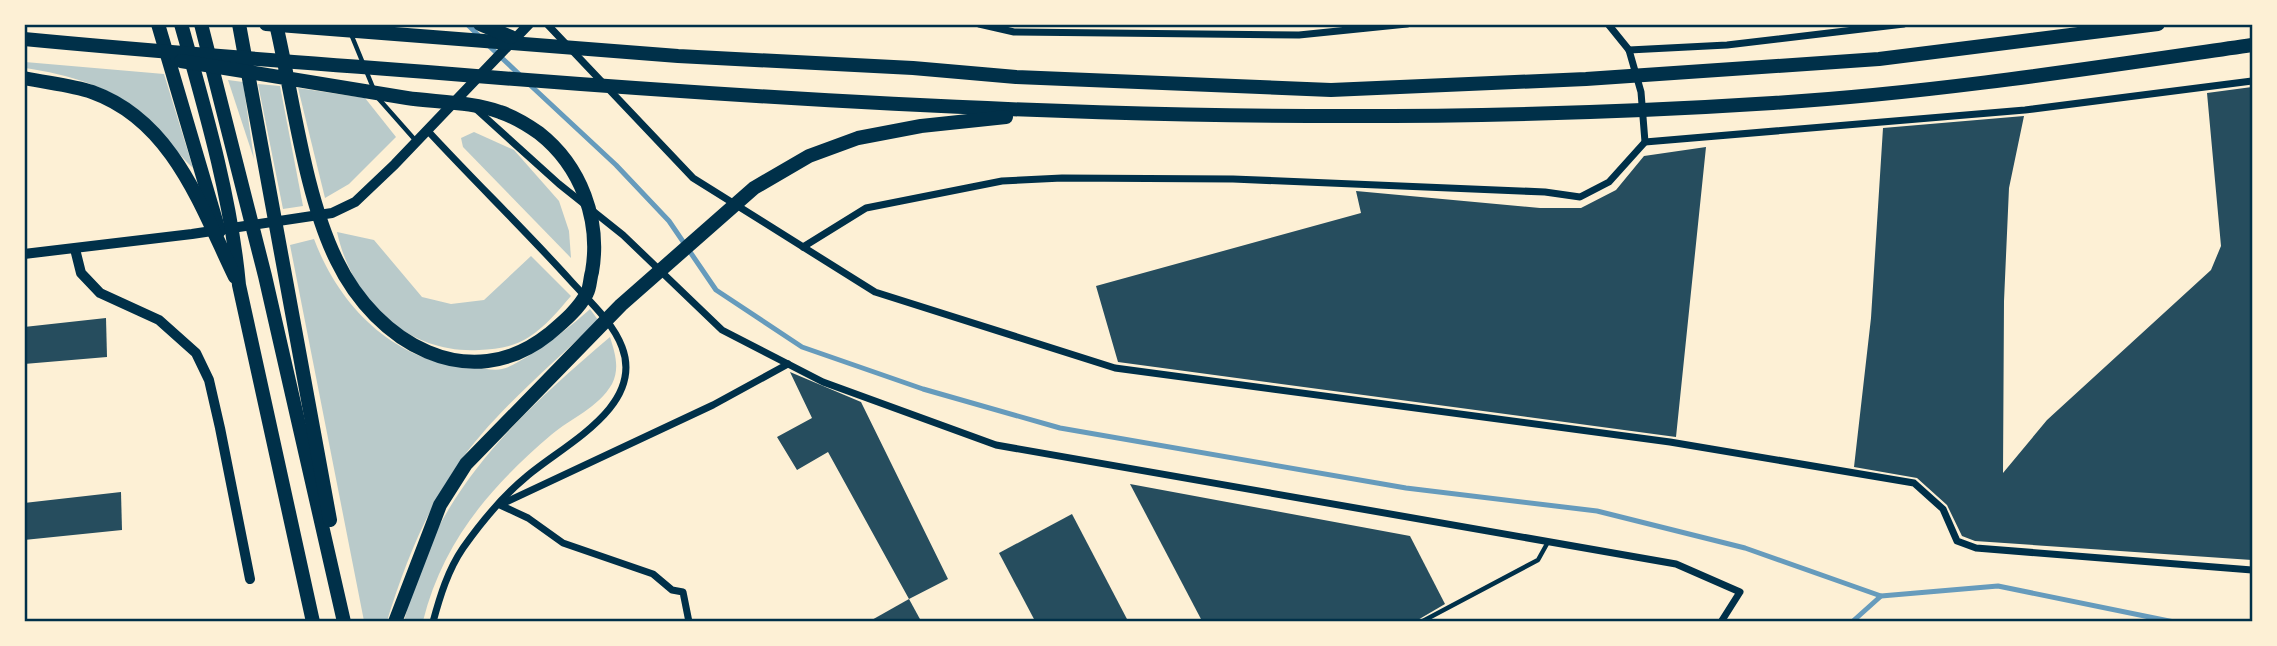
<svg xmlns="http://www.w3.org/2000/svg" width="2277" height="646" viewBox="0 0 2277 646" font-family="Roboto,sans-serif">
	<rect width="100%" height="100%" fill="#fdf0d5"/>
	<g fill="#b9caca">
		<path d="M 25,62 L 164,74 L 193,168 C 177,153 164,135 149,120 C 118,88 67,74 25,68 Z"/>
		<path d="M 228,80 L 243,82 L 254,159 Z"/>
		<path d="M 258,84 L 280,86 L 303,206 L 283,209 Z"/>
		<path d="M 298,88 L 365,98 L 396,137 L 349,184 L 325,198 Z"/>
		<path d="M 474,132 L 514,150 L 559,201 L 569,231 L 571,258 L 463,147 L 461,138 Z"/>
		<path d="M 337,232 L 374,240 L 422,297 L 451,304 L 484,300 L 531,256 L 571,296 C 558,311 546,326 529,337 C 514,347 497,349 479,350 C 407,354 352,300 337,232 Z"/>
		<path d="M 314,239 C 340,309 398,365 475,368 C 483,368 494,371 502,369 C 523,364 573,325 590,309 L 598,320 C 552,365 493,413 457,466 C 424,515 404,566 387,621 L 364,621 L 290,245 Z"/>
		<path d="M 610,337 C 615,353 620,368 612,384 C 598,408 571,418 551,435 C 489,488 443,542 423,621 L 404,622 C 431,495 516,417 610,337 Z"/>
	</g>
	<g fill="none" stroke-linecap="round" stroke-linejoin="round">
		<g stroke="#669bbc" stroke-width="5">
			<path d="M 467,24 L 480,37"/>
			<path d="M 487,44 L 521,76"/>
			<path d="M 528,83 L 616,165 L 669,221 L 716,290 L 802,347 L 923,389 L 1060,428 L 1406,488 L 1597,511 L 1745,548 L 1881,596"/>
			<path d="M 1852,622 L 1881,596 L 1998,586 L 2174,622"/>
		</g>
	</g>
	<g fill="#264d5e">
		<path d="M 2252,87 L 2252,560 L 1975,541 L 1962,536 L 1947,505 L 1917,478 L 1854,467 L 1871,318 L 1883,128 L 2024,116 L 2009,188 L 2004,301 L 2003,473 L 2047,420 L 2211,270 L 2221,246 L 2207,93 Z"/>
		<path d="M 1706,147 L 1676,437 L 1118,362 L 1096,286 L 1361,213 L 1356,191 L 1540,208 L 1581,208 L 1616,190 L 1644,156 Z"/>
		<path d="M 106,318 L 107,357 L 24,364 L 24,327 Z"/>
		<path d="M 790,372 L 861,402 L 948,579 L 909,599 L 828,452 L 797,470 L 777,437 L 812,418 Z"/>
		<path d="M 1130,484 L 1410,536 L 1445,604 L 1416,621 L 1202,621 Z"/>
		<path d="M 121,492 L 122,530 L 24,540 L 24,503 Z"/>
		<path d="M 1072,514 L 1128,621 L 1035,621 L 999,553 Z"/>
		<path d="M 909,599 L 921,621 L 870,621 Z"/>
	</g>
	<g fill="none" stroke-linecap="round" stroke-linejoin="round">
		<g stroke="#003049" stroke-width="4.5">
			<path d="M 351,34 L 374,90"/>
			<path d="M 378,98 L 416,141"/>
			<path d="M 1421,622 L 1538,560 L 1548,542"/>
		</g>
		<g stroke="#003049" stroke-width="7">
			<path d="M 547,24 L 693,178 L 875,292 L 1115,368 L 1670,442 L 1914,483 L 1943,509 L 1957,541 L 1976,548 L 2252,570"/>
			<path d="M 979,24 L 1014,32 L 1299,35 L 1407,24"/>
			<path d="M 1629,50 L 1727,45 L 1904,24"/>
			<path d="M 476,109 L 559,184 L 623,235 L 722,330 L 823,382 L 996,445 L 1676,564 L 1740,592 L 1721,622"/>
			<path d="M 428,131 C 475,182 524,229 570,280 C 588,300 613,322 622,347 C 645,407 563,445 526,477 C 503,496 480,524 463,548 C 448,570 440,596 433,622"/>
			<path d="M 1645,142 L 2025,110 L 2252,81"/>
			<path d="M 803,247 L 866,208 L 1002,181 L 1062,178 L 1233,179 L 1545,192 L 1580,197 L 1609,182 L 1645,142 L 1641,92 L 1629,50 L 1608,24"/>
			<path d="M 504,503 L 713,405 L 788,364"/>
			<path d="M 500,505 L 528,518 L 563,543 L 653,574 L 672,590 L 683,592 L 689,622"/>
		</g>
		<g stroke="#003049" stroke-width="10">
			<path d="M 75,249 L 81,273 L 100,293 L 159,320 L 196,353 L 209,380 L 220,428 L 250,579"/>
			<path d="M 24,254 L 192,234 L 332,213 L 355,202 L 395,164 L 529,24"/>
		</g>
		<g stroke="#003049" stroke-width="14">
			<path d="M 158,24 L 219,231"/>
			<path d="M 181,24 C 205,109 231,197 239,285 L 313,622"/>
			<path d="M 201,24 L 265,276 L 344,622"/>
			<path d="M 239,24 L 330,520"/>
			<path d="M 266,24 L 678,56 L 913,68 L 1016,77 L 1331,90 L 1586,79 L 1879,59 L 2158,24"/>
			<path d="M 480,24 L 511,37"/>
			<path d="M 24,39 C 159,52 293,62 427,72 C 875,109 1324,132 1773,103 C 1934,93 2093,68 2252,45"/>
			<path d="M 181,61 C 256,73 331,86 407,98 C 435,102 474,102 500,112 C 512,116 529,126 539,133 C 581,166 601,220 592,272 C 590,278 590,288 587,293 C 579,309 562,323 549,334 C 469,398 376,342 337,261 C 305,197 293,97 276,24"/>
			<path d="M 24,78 C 47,83 71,85 92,92 C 173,121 201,207 235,277"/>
			<path d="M 395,622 L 440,505 L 466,464 L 621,305 L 754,188 L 809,156 L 858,138 L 921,126 L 1006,117"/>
		</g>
	</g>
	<rect width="2277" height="646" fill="none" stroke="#fdf0d5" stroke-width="52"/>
	<rect x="26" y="26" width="2225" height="594" fill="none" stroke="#003049" stroke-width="2.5"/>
</svg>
